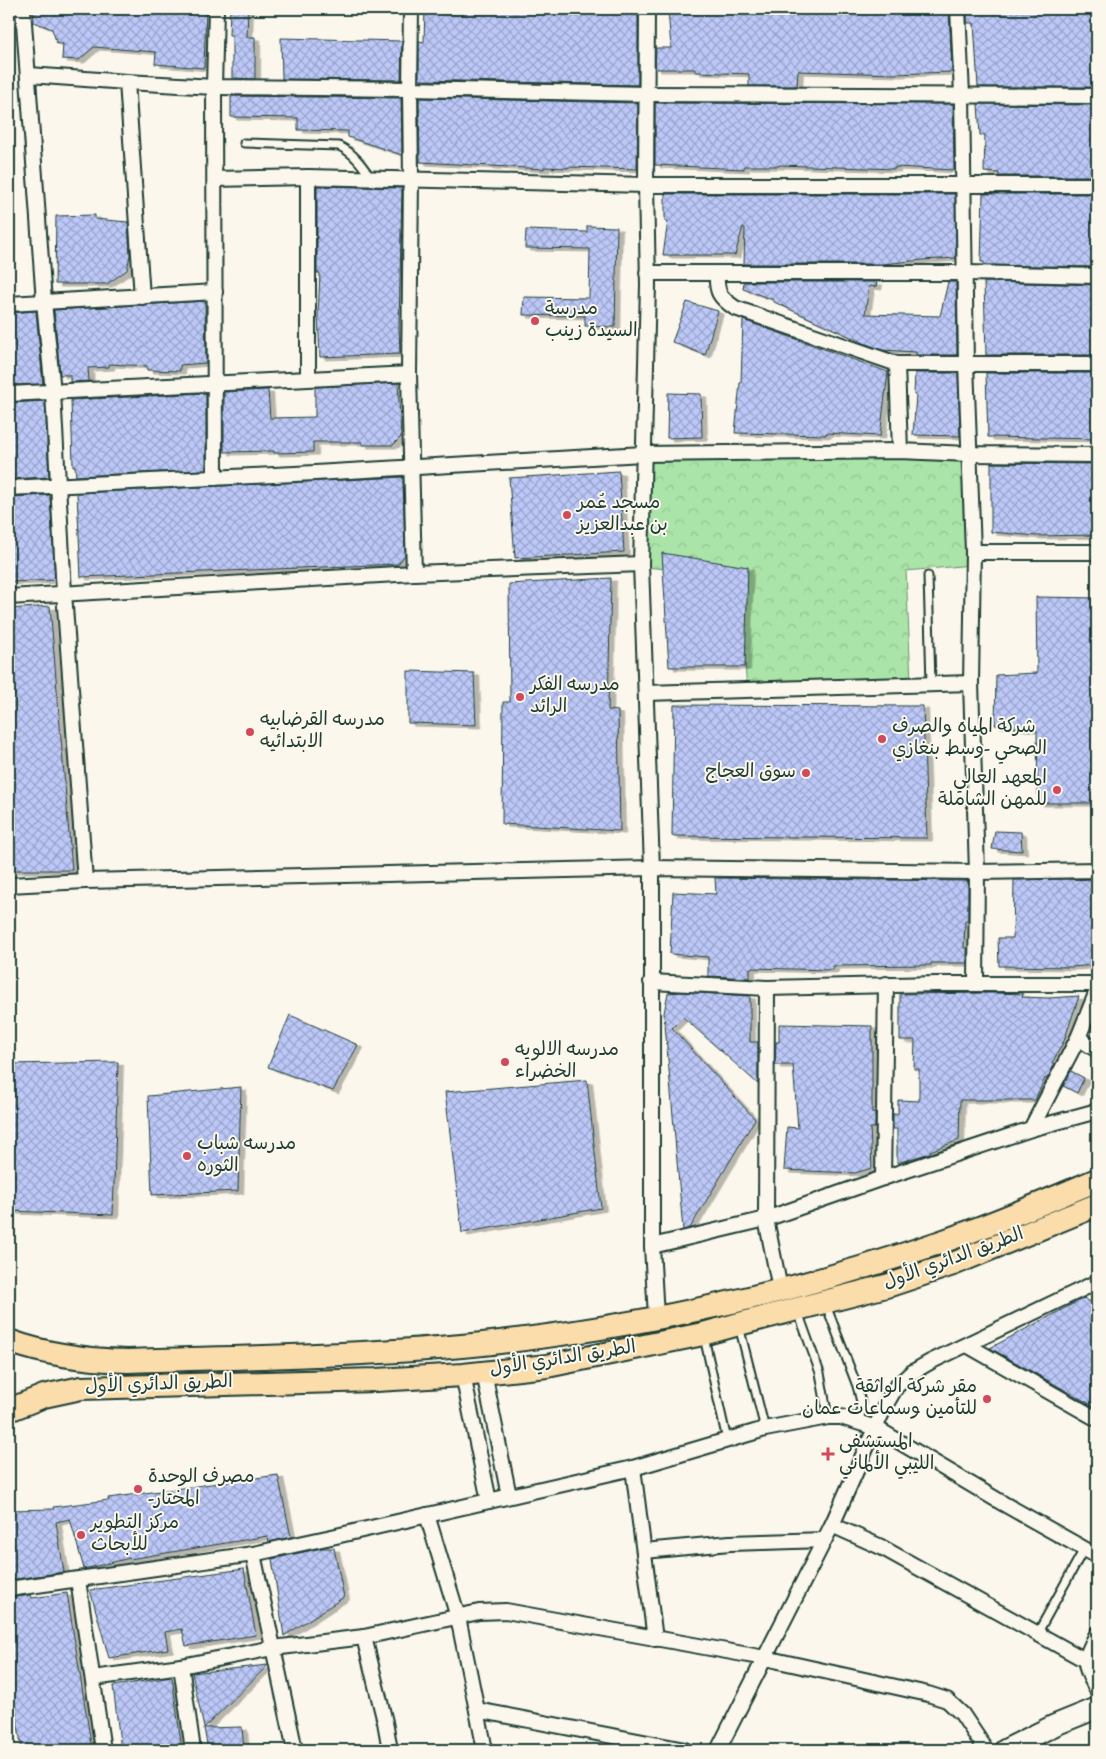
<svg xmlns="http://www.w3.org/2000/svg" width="1106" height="1759" viewBox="0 0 1106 1759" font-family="'Gochi Hand','Playpen Sans Arabic',sans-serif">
	<defs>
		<pattern id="forest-crowns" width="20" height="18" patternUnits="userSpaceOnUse" patternTransform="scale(1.25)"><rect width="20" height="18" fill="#abe4a8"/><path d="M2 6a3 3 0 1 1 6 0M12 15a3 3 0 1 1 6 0" fill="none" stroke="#93c491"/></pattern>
		<pattern id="building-cross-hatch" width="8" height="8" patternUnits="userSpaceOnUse" patternTransform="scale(1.25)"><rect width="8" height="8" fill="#bdc8f9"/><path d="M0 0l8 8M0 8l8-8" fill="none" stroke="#99a4ca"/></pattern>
		<filter id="shadow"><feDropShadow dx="5.5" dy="3" stdDeviation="0" flood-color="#0004"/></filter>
	</defs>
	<rect width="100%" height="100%" fill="#fbf7ec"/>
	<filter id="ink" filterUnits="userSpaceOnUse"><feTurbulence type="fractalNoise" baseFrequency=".02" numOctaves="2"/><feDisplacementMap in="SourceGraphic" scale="10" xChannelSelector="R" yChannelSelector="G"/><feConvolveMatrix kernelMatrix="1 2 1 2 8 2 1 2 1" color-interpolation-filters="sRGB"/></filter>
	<g filter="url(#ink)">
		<path fill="url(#forest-crowns)" stroke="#65906e" d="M 643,454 L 969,454 L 972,565 L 906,571 L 911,681 L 747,688 L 737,575 L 644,567 Z"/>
		<g fill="url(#building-cross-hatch)" stroke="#1f3d34" filter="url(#shadow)">
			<path d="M 33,9 L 206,9 L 204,68 L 155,64 L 156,52 L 94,47 L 79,60 L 62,59 L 63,44 L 57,44 L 52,29 L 34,22 Z"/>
			<path d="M 230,9 L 248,9 L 247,37 L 255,37 L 255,79 L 232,78 L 232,35 L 229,35 Z"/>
			<path d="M 425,9 L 638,9 L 638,85 L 419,80 L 419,41 L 424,42 Z"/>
			<path d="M 668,9 L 724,11 L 724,9 L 949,9 L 952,72 L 894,74 L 798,71 L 797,86 L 749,86 L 749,74 L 695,72 L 695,69 L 655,69 L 656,48 L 671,48 Z"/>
			<path d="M 1027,9 L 1097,12 L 1097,87 L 978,87 L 974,23 L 967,23 L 967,10 L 1027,11 Z"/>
			<path d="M 281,38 L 402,41 L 401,80 L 282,79 Z"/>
			<path d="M 231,96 L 401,98 L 402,155 L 348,137 L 348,131 L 298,130 L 298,118 L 231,117 Z"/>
			<path d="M 419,98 L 638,103 L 637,169 L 568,167 L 568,168 L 544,167 L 544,169 L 420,162 Z"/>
			<path d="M 655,103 L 953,104 L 954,170 L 895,167 L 895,169 L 779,165 L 779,166 L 744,166 L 744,169 L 655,165 Z"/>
			<path d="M 978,104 L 1097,105 L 1097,176 L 999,176 L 999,173 L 984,172 L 985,135 L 980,135 Z"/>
			<path d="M 317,186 L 402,188 L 399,327 L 400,354 L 320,357 L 318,315 L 320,273 L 317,273 Z"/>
			<path d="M 665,194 L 955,194 L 956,258 L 923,260 L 882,264 L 744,264 L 745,228 L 743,227 L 735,255 L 663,255 L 668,221 L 665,221 Z"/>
			<path d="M 983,194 L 1097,194 L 1097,267 L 984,265 L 984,262 L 981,262 Z"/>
			<path d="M 95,215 L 95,219 L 128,222 L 130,255 L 127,270 L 107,284 L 55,284 L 56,216 Z"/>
			<path d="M 587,226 L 617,227 L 615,327 L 585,326 L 585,316 L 523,315 L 524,297 L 589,298 L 590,249 L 525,248 L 526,230 L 587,232 Z"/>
			<path d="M 744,282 L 877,282 L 876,287 L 869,286 L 865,314 L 940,316 L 948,282 L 956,282 L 957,355 L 916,355 L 916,352 L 882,350 L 864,343 L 774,302 L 774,300 L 743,289 Z"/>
			<path d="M 984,282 L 1097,285 L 1097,355 L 986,355 Z"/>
			<path d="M 205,301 L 206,363 L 180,365 L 180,371 L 147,370 L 147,366 L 109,364 L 109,367 L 88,368 L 89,381 L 70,382 L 70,375 L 60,375 L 54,310 Z"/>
			<path d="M 687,302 L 718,311 L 705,355 L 672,342 Z"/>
			<path d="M 36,311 L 43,384 L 9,385 L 9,313 Z"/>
			<path d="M 743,320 L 888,372 L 880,436 L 826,433 L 826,435 L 735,433 L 740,383 L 741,383 Z"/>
			<path d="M 915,373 L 958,373 L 960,436 L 913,435 L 916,395 L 914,395 Z"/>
			<path d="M 986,373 L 1097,373 L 1097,439 L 988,437 Z"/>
			<path d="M 398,383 L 401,437 L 393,445 L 362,445 L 362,442 L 313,442 L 313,452 L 274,453 L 274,451 L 224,452 L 224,392 L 268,390 L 270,418 L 315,417 L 315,387 Z"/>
			<path d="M 206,393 L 206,470 L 76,476 L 75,466 L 73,466 L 71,400 Z"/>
			<path d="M 668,393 L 701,394 L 702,437 L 667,438 Z"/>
			<path d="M 45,401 L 49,477 L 9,479 L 9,403 Z"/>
			<path d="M 991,463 L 1097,464 L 1097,535 L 1037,536 L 991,532 Z"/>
			<path d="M 619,471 L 624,552 L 515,558 L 509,478 Z"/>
			<path d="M 403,477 L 405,555 L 398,564 L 81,577 L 77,493 Z"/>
			<path d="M 50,495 L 55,580 L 9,582 L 9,497 Z"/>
			<path d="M 662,553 L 748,567 L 745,667 L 669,667 Z"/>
			<path d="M 611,578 L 608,710 L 618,711 L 620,831 L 502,824 L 503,702 L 510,702 L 509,584 Z"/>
			<path d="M 1036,597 L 1097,598 L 1097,803 L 1038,803 L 1037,730 L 995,725 L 996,675 L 1037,673 Z"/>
			<path d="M 50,606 L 72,870 L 9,870 L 9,609 Z"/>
			<path d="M 408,671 L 474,673 L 476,725 L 408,723 Z"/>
			<path d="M 674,705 L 923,706 L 927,838 L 672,836 Z"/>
			<path d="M 995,831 L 1021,832 L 1022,851 L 992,849 Z"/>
			<path d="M 715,878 L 968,881 L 968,920 L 965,920 L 964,948 L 967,948 L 967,963 L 931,963 L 931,965 L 833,966 L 833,970 L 750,968 L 750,978 L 708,976 L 708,957 L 670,954 L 673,892 L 716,894 Z"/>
			<path d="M 1064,879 L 1097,880 L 1097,965 L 1071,967 L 999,966 L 998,938 L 1013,938 L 1014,880 Z"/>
			<path d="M 681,992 L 750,996 L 750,1042 L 758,1042 L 758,1084 L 683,1017 L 672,1028 L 755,1119 L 690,1228 L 683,1230 L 664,1013 L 668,993 Z"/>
			<path d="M 995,993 L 1023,994 L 1022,997 L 1049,998 L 1079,996 L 1064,1041 L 1052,1063 L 1055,1064 L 1047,1079 L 1045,1078 L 1035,1100 L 960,1100 L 959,1140 L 930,1151 L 930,1153 L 897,1163 L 897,1129 L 893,1129 L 893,1114 L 898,1114 L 898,1100 L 919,1101 L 919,1069 L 914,1069 L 915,1040 L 900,1040 L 900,994 Z"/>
			<path d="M 290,1015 L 358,1045 L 333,1091 L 268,1067 Z"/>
			<path d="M 779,1024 L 872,1026 L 872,1113 L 875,1113 L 875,1128 L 870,1128 L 872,1168 L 855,1173 L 784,1170 L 787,1127 L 798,1128 L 793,1065 L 775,1065 L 776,1042 L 779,1042 Z"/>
			<path d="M 118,1062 L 113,1215 L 9,1211 L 9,1064 Z"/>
			<path d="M 1071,1071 L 1084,1078 L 1077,1093 L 1063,1086 Z"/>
			<path d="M 587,1080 L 601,1208 L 462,1233 L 445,1092 Z"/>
			<path d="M 241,1087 L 238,1191 L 152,1195 L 148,1096 Z"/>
			<path d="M 1084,1298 L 1097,1306 L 1097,1408 L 990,1348 Z"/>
			<path d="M 278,1475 L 291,1537 L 269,1542 L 268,1536 L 130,1559 L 130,1558 L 84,1569 L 70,1519 L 56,1522 L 64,1572 L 9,1580 L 9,1510 L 54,1509 L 53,1507 L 109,1500 L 108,1498 Z"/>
			<path d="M 322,1548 L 334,1548 L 344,1597 L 284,1636 L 272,1559 Z"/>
			<path d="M 244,1569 L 256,1635 L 186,1646 L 182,1629 L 165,1632 L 168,1649 L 109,1658 L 90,1590 Z"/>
			<path d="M 67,1593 L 92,1750 L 22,1750 L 9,1671 L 9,1598 L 31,1595 L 32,1598 Z"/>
			<path d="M 268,1665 L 204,1728 L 192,1673 Z"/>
			<path d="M 172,1677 L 182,1750 L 121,1750 L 113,1686 Z"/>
			<path d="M 242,1727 L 244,1750 L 208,1750 L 204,1728 Z"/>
		</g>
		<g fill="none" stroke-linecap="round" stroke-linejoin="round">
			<g stroke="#1f3d34" stroke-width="11">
				<g id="lane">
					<path d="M 244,143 L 339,146 C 354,153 362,165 371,178"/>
					<path d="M 928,576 L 931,684"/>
					<path d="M 826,1305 L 857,1386 L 861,1402 L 860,1423"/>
					<path d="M 798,1312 L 820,1373 L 828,1417"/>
					<path d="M 739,1326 L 765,1429"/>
					<path d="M 704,1337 L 727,1440"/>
					<path d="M 1037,1634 L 1084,1549"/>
				</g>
			</g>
			<g stroke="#1f3d34" stroke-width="18">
				<g id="street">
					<path d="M 23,9 L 44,302 L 53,392 L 64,593 L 85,881"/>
					<path d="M 411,9 L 410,89 L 411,179 L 409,374 L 414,573 L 641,564"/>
					<path d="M 647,9 L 646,185 L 648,285 L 641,564 L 652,868 L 652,1246 L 656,1317"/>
					<path d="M 958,9 L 962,95 L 966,363 L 973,552 L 971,683 L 977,872 L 976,983"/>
					<path d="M 29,75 L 127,82 L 142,297"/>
					<path d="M 127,82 L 214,87 L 410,89 L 647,94 L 1097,96"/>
					<path d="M 215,179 L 308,177 L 646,185 L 1097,185"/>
					<path d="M 647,273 L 966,273 L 1097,276"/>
					<path d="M 717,273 C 716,292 719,297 735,308 L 897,364 L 1097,364"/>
					<path d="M 9,304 L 215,292"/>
					<path d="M 897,364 L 900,451"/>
					<path d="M 308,378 L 308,177"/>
					<path d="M 9,394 L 409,374"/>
					<path d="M 215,477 L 214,87 L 216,9"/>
					<path d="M 9,488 L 315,473 L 643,454 L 900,451 L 969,454 L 1097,455"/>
					<path d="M 973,552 L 1097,552"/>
					<path d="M 9,597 L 414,573"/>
					<path d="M 646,693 L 971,683"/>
					<path d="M 9,885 L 85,881 L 652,868 L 977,872 L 1097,870"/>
					<path d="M 651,982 L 767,988 L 936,984 L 1097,984"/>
					<path d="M 767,988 L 766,1219 L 780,1289"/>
					<path d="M 1078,1038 L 1097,1050"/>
					<path d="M 1031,1129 L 1078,1038 L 1097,991"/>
					<path d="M 883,1178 L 886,984"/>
					<path d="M 652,1246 L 766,1219 L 883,1178 L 1031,1129 L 1097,1111"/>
					<path d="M 967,1345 L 1097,1419"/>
					<path d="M 484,1373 L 509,1496"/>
					<path d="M 463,1375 L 489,1501"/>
					<path d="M 633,1468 L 655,1639"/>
					<path d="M 427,1515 L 458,1617 L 485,1750"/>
					<path d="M 832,1525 L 881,1547 L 1085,1660"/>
					<path d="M 644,1551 L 730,1543 L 824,1540"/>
					<path d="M 253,1554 L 295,1750"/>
					<path d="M 78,1580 L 103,1750"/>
					<path d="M 9,1589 L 253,1554 L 336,1536 L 633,1468 L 765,1429 L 828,1417 L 841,1417 L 876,1428 L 1004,1504 L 1097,1556"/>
					<path d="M 1097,1634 C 1083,1663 1082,1661 1097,1690"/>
					<path d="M 364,1637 L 385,1722 L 390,1750"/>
					<path d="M 181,1666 L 193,1750"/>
					<path d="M 93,1678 L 181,1666 L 273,1648 L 364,1637 L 479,1612 L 506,1611 L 765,1658 L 928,1694 L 947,1700 L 962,1714 L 986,1750"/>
					<path d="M 477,1710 L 685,1750"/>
					<path d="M 718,1750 L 832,1525 L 885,1406 L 896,1387 L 911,1373 L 930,1362 L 1097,1282"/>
				</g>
			</g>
			<g stroke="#1f3d34" stroke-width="24">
				<path id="secondary" d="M 1005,1750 L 1055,1725 L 1097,1708"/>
			</g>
			<g stroke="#1f3d34" stroke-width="26">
				<g id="primary">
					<path d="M 9,1341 C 47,1355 87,1360 128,1361 C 249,1357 371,1356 492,1343 C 644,1326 800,1291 944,1241 C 996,1223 1047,1201 1097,1180"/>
					<path d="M 9,1410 L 44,1396 L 81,1388 L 376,1380 L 463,1375 L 547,1366 L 703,1334 L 739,1324 L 890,1285 L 953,1264 L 1097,1205"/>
				</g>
			</g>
			<use href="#lane" stroke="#fbf7ec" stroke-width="7"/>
			<use href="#street" stroke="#fbf7ec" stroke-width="14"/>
			<use href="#secondary" stroke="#fbf7ec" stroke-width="20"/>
			<use href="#primary" stroke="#fbddab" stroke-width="22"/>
		</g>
	</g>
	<g fill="#d1495b" stroke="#fbf7ec" stroke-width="2">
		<circle cx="535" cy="321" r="5"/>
		<circle cx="567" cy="515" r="5"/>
		<circle cx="520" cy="697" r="5"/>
		<circle cx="250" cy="732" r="5"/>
		<circle cx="882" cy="739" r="5"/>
		<circle cx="806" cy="773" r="5"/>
		<circle cx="1057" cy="790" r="5"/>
		<circle cx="505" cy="1062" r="5"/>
		<circle cx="187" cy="1156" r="5"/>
		<circle cx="987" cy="1399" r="5"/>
		<path d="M825.5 1446.5h5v5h5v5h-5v5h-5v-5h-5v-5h5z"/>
		<circle cx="138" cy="1489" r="5"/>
		<circle cx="81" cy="1535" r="5"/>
	</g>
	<g text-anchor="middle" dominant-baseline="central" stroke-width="4" stroke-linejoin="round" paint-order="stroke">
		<g font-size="19" fill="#1f3d34" stroke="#fbf7ec" text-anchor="start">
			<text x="545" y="310">مدرسة<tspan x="545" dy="22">السيدة زينب</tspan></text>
			<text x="577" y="504">مسجد عُمر<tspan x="577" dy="22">بن عبدالعزيز</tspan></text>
			<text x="530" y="686">مدرسه الفكر<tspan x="530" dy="22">الرائد</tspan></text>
			<text x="260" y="721">مدرسه القرضابيه<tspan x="260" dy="22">الابتدائيه</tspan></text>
			<text x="892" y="728">شركة المياه والصرف<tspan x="892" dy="22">الصحي -وسط بنغازي</tspan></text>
			<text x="796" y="773" text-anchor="end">سوق العجاج</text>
			<text x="1047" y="779" text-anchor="end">المعهد العالي<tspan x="1047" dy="22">للمهن الشاملة</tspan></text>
			<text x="515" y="1051">مدرسه الالويه<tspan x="515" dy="22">الخضراء</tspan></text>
			<text x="197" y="1145">مدرسه شباب<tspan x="197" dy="22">الثوره</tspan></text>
			<text x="977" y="1388" text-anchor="end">مقر شركة الواثقة<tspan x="977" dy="22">للتأمين وسماعات عمان</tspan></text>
			<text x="839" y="1443">المستشفى<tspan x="839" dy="22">الليبي الألماني</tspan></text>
			<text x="148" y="1478">مصرف الوحدة<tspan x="148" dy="22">-المختار</tspan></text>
			<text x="91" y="1524">مركز التطوير<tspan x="91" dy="22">للأبحاث</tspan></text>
		</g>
		<g font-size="19" fill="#1f3d34" stroke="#fbf7ec">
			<text transform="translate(954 1260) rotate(-20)">الطريق الدائري الأول</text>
			<text transform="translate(563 1360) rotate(-9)">الطريق الدائري الأول</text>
			<text transform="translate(159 1386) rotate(-2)">الطريق الدائري الأول</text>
		</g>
	</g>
	<rect width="1106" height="1759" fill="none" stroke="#fbf7ec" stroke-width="30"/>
	<rect x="15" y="15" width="1076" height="1729" fill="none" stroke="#1f3d34" stroke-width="2" filter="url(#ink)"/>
</svg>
